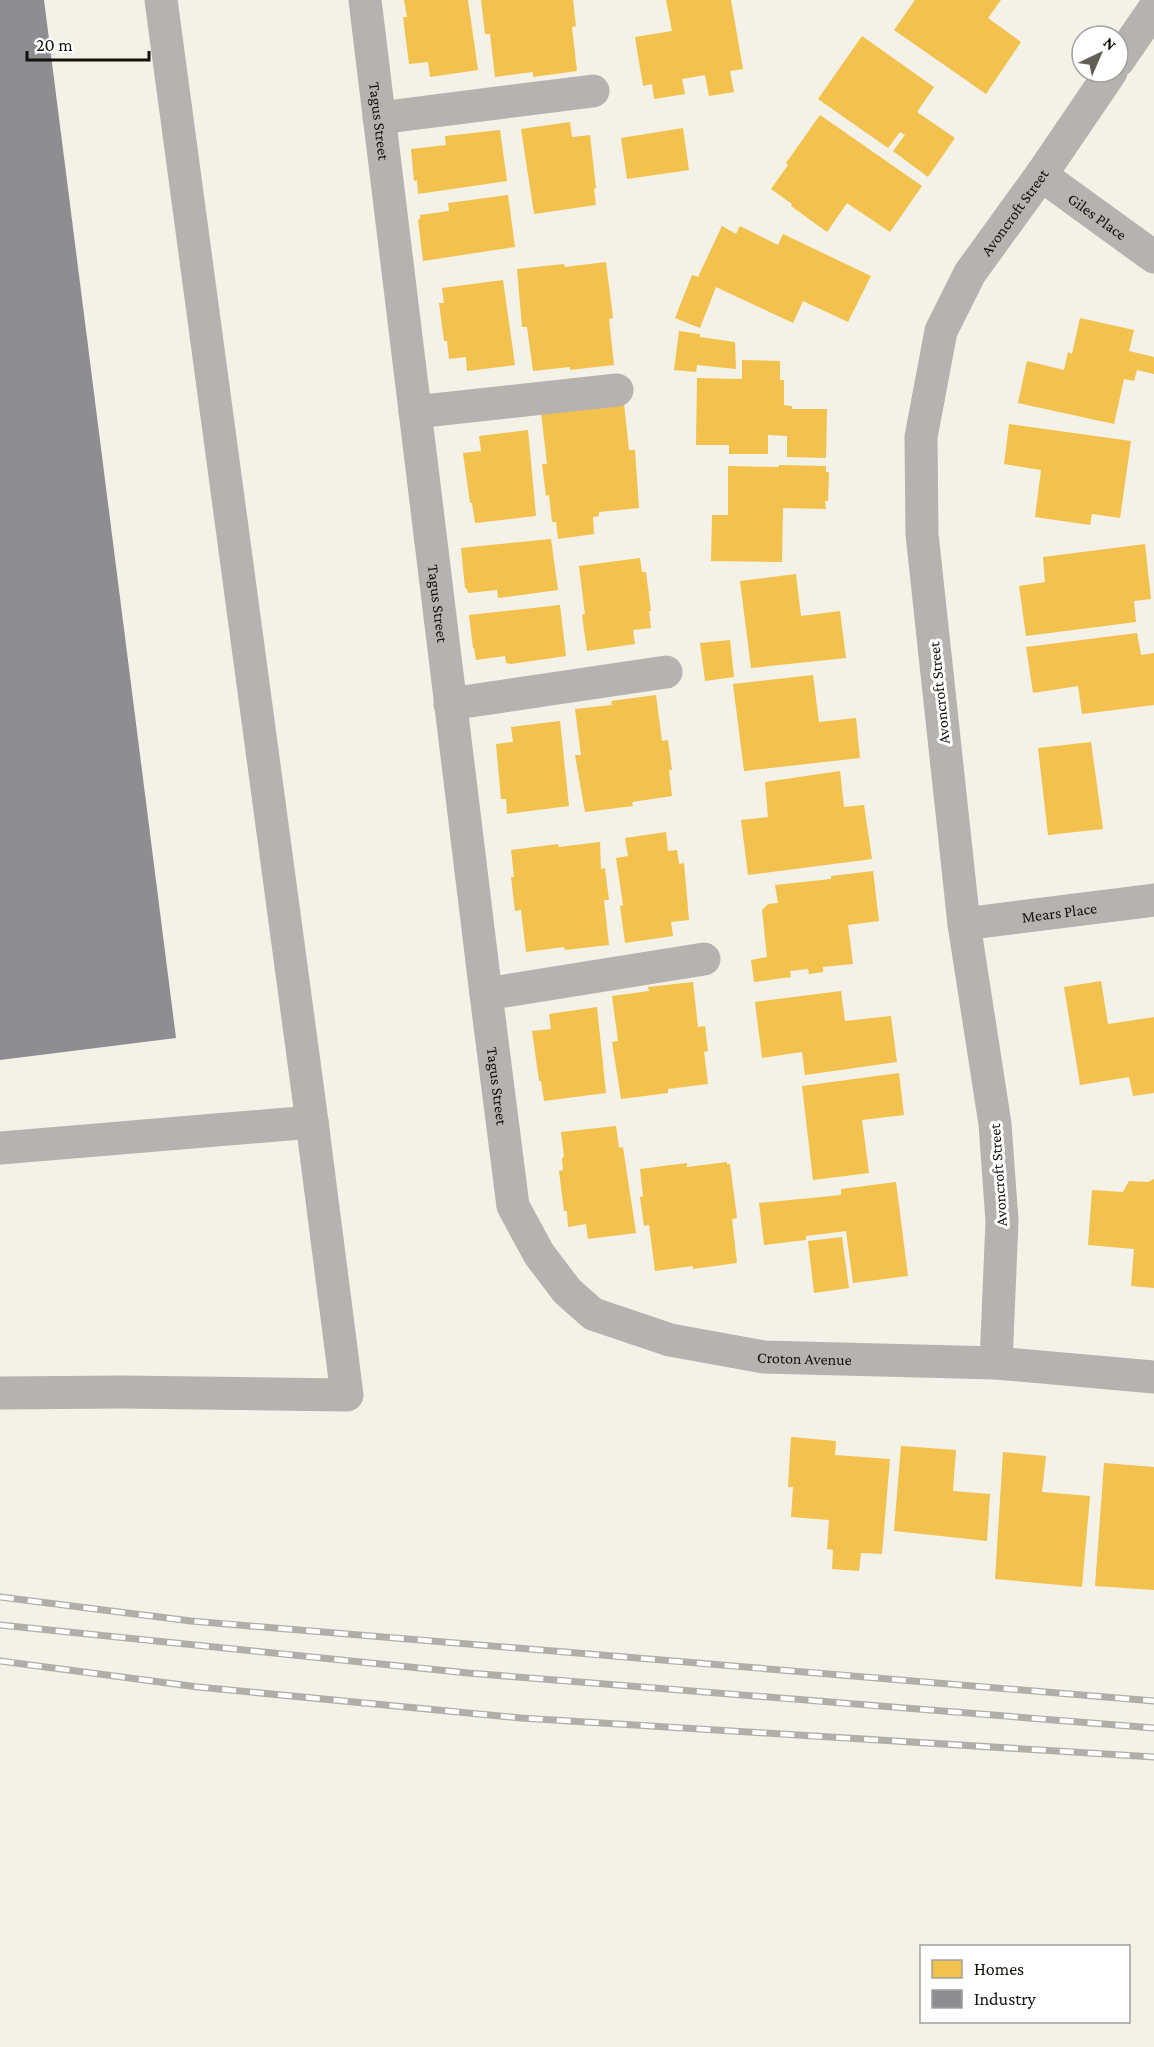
<svg xmlns="http://www.w3.org/2000/svg" width="1154" height="2047" viewBox="0 0 1154 2047" font-family="'Crimson Pro',serif">
	<rect width="100%" height="100%" fill="#f4f1e7"/>
	<g fill="#f2c14e">
		<path d="M 404,0 L 468,0 L 478,70 L 430,77 L 428,62 L 409,64 L 403,17 L 407,17 Z"/>
		<path d="M 481,0 L 573,0 L 576,26 L 572,27 L 577,71 L 533,77 L 533,72 L 495,77 L 490,34 L 485,34 Z"/>
		<path d="M 666,0 L 731,0 L 743,69 L 730,71 L 734,92 L 709,96 L 705,75 L 682,79 L 685,94 L 654,99 L 652,84 L 643,86 L 635,37 L 672,31 Z"/>
		<path d="M 915,0 L 1001,0 L 988,18 L 1021,42 L 986,94 L 894,30 Z"/>
		<path d="M 862,36 L 934,87 L 917,112 L 955,138 L 928,177 L 893,151 L 905,135 L 900,132 L 888,148 L 818,99 Z"/>
		<path d="M 820,115 L 922,186 L 890,232 L 847,203 L 827,232 L 791,206 L 792,204 L 771,189 L 788,165 L 786,163 Z"/>
		<path d="M 570,122 L 572,137 L 590,135 L 596,188 L 594,189 L 596,205 L 534,214 L 521,129 Z"/>
		<path d="M 683,128 L 689,170 L 627,179 L 621,138 Z"/>
		<path d="M 500,130 L 507,181 L 418,194 L 417,180 L 414,181 L 411,149 L 446,145 L 445,136 Z"/>
		<path d="M 508,195 L 515,247 L 423,261 L 418,220 L 420,219 L 420,215 L 449,211 L 448,203 Z"/>
		<path d="M 722,226 L 736,234 L 740,226 L 778,245 L 783,234 L 871,276 L 848,322 L 803,301 L 793,323 L 716,287 L 700,328 L 675,318 L 692,275 L 698,277 Z"/>
		<path d="M 606,262 L 613,318 L 609,319 L 614,365 L 570,370 L 570,367 L 533,371 L 527,327 L 522,327 L 517,269 L 564,264 L 565,267 Z"/>
		<path d="M 503,280 L 515,365 L 467,371 L 466,357 L 449,359 L 447,341 L 444,341 L 439,303 L 444,303 L 442,288 Z"/>
		<path d="M 1080,318 L 1134,330 L 1129,351 L 1154,357 L 1154,374 L 1137,370 L 1134,381 L 1124,379 L 1114,424 L 1018,403 L 1027,361 L 1064,370 L 1068,352 L 1072,354 Z"/>
		<path d="M 679,331 L 700,334 L 700,337 L 735,342 L 736,369 L 697,365 L 696,372 L 674,370 Z"/>
		<path d="M 742,360 L 780,361 L 780,380 L 784,380 L 784,405 L 792,406 L 792,409 L 827,409 L 826,458 L 787,457 L 787,436 L 768,435 L 768,454 L 729,454 L 729,445 L 696,445 L 697,378 L 742,379 Z"/>
		<path d="M 623,394 L 629,450 L 635,450 L 639,508 L 599,512 L 599,516 L 593,517 L 594,534 L 558,539 L 556,522 L 552,522 L 549,495 L 546,496 L 542,464 L 547,464 L 540,404 Z"/>
		<path d="M 1009,424 L 1131,441 L 1120,518 L 1092,514 L 1090,525 L 1035,517 L 1041,470 L 1004,464 Z"/>
		<path d="M 528,430 L 536,516 L 475,523 L 472,503 L 470,503 L 463,453 L 481,451 L 479,436 Z"/>
		<path d="M 779,465 L 826,466 L 826,472 L 829,472 L 828,501 L 825,501 L 826,509 L 783,508 L 782,562 L 711,561 L 712,515 L 728,515 L 728,466 L 779,467 Z"/>
		<path d="M 551,539 L 558,590 L 498,598 L 497,590 L 468,593 L 467,589 L 465,588 L 461,548 Z"/>
		<path d="M 1145,544 L 1151,599 L 1134,601 L 1136,622 L 1026,636 L 1019,586 L 1045,582 L 1043,557 Z"/>
		<path d="M 640,558 L 642,572 L 646,572 L 651,611 L 649,611 L 651,628 L 633,630 L 635,644 L 587,651 L 582,615 L 585,614 L 579,566 Z"/>
		<path d="M 796,574 L 801,616 L 840,611 L 846,658 L 751,668 L 740,581 Z"/>
		<path d="M 560,605 L 566,656 L 511,664 L 506,663 L 505,656 L 476,660 L 474,648 L 473,648 L 469,615 Z"/>
		<path d="M 1137,633 L 1141,655 L 1154,653 L 1154,705 L 1082,714 L 1078,686 L 1033,693 L 1026,647 Z"/>
		<path d="M 730,640 L 734,677 L 705,681 L 700,643 Z"/>
		<path d="M 813,675 L 819,722 L 856,718 L 860,758 L 744,771 L 733,684 Z"/>
		<path d="M 656,695 L 662,741 L 668,740 L 672,770 L 669,770 L 672,796 L 632,802 L 633,806 L 585,812 L 575,755 L 581,755 L 575,709 L 612,705 L 611,701 Z"/>
		<path d="M 560,721 L 569,806 L 507,814 L 506,799 L 501,799 L 496,744 L 513,742 L 511,727 Z"/>
		<path d="M 1091,742 L 1103,829 L 1048,835 L 1038,748 Z"/>
		<path d="M 840,771 L 844,807 L 864,805 L 872,859 L 748,875 L 741,820 L 768,817 L 765,782 Z"/>
		<path d="M 666,832 L 668,851 L 677,850 L 679,864 L 684,863 L 689,920 L 671,922 L 673,936 L 625,943 L 620,906 L 623,905 L 616,858 L 628,856 L 625,838 Z"/>
		<path d="M 600,842 L 601,869 L 605,868 L 609,900 L 604,900 L 609,945 L 565,950 L 564,947 L 526,952 L 521,910 L 515,911 L 511,877 L 514,877 L 511,850 L 558,844 L 559,847 Z"/>
		<path d="M 873,871 L 879,921 L 848,925 L 853,964 L 823,967 L 823,972 L 809,974 L 808,969 L 790,971 L 791,977 L 754,982 L 751,960 L 767,957 L 762,910 L 768,904 L 778,903 L 775,885 L 831,879 L 831,876 Z"/>
		<path d="M 1101,981 L 1108,1024 L 1154,1017 L 1154,1093 L 1133,1096 L 1129,1077 L 1080,1085 L 1064,987 Z"/>
		<path d="M 693,982 L 698,1027 L 705,1026 L 708,1051 L 704,1052 L 708,1084 L 668,1089 L 668,1093 L 621,1099 L 612,1042 L 618,1041 L 612,996 L 649,991 L 648,987 Z"/>
		<path d="M 841,991 L 845,1021 L 891,1016 L 897,1062 L 805,1075 L 802,1052 L 762,1058 L 755,1002 Z"/>
		<path d="M 597,1007 L 606,1093 L 544,1101 L 541,1081 L 539,1081 L 532,1031 L 551,1029 L 549,1014 Z"/>
		<path d="M 899,1073 L 904,1115 L 862,1120 L 869,1173 L 813,1180 L 802,1086 Z"/>
		<path d="M 616,1126 L 619,1148 L 623,1147 L 636,1233 L 588,1239 L 586,1224 L 568,1227 L 567,1211 L 564,1211 L 559,1171 L 563,1170 L 562,1158 L 564,1157 L 561,1132 Z"/>
		<path d="M 727,1162 L 727,1164 L 730,1164 L 737,1218 L 732,1219 L 737,1263 L 693,1269 L 693,1266 L 655,1271 L 649,1225 L 644,1226 L 640,1197 L 643,1196 L 640,1169 L 687,1163 L 687,1167 Z"/>
		<path d="M 1154,1179 L 1154,1288 L 1131,1286 L 1134,1249 L 1088,1245 L 1092,1190 L 1123,1192 L 1129,1181 L 1148,1182 Z"/>
		<path d="M 896,1182 L 908,1276 L 853,1283 L 846,1231 L 806,1236 L 806,1240 L 764,1245 L 759,1203 L 841,1195 L 841,1189 Z"/>
		<path d="M 842,1237 L 849,1288 L 814,1293 L 808,1241 Z"/>
		<path d="M 791,1437 L 836,1441 L 835,1455 L 890,1459 L 882,1554 L 861,1553 L 859,1571 L 832,1569 L 833,1550 L 827,1549 L 829,1520 L 791,1517 L 793,1487 L 788,1487 Z"/>
		<path d="M 901,1446 L 956,1450 L 953,1491 L 990,1494 L 987,1541 L 894,1531 Z"/>
		<path d="M 1003,1452 L 1046,1456 L 1042,1492 L 1090,1496 L 1082,1587 L 995,1579 Z"/>
		<path d="M 1104,1463 L 1154,1467 L 1154,1590 L 1095,1586 Z"/>
	</g>
	<path fill="#8d8d92" d="M 0,0 L 44,0 L 176,1038 L 0,1060 Z"/>
	<g fill="none" stroke-linecap="round" stroke-linejoin="round">
		<g stroke="#b5b2b0" stroke-width="33">
			<path id="s1" d="M 365,0 L 486,994 L 513,1206 L 539,1254 L 567,1291 L 593,1314 L 670,1340 L 764,1357 L 996,1363 L 1154,1377"/>
			<path d="M 1118,61 L 1154,9"/>
			<path d="M 379,118 L 593,91"/>
			<path id="s2" d="M 1041,175 L 1154,257"/>
			<path d="M 415,412 L 617,390"/>
			<path d="M 450,704 L 666,672"/>
			<path id="s3" d="M 964,924 L 1154,900"/>
			<path d="M 486,994 L 704,959"/>
			<path d="M 0,1148 L 312,1122 L 161,0"/>
			<path id="s4" d="M 996,1363 L 1002,1221 L 995,1124 L 964,924 L 922,534 L 921,437 L 941,331 L 970,273 L 1041,175 L 1111,72"/>
			<path d="M 0,1393 L 123,1392 L 347,1395 L 312,1122"/>
		</g>
		<g stroke="#b0aea9" stroke-width="7">
			<g id="rail">
				<path d="M 0,1597 L 191,1621 L 1154,1701"/>
				<path d="M 0,1625 L 468,1673 L 1154,1728"/>
				<path d="M 0,1661 L 198,1687 L 521,1718 L 1154,1757"/>
			</g>
		</g>
		<use href="#rail" stroke="#fff" stroke-width="4.5" stroke-dasharray="14" stroke-linecap="butt"/>
	</g>
	<g text-anchor="middle" dominant-baseline="central" stroke-width="6" stroke-linejoin="round" paint-order="stroke">
		<g font-size="16" fill="#13110b" stroke="#fff">
			<text stroke="none"><textPath href="#s1" startOffset="122">Tagus Street</textPath></text>
			<text stroke="none"><textPath href="#s4" startOffset="1179">Avoncroft Street</textPath></text>
			<text stroke="none"><textPath href="#s2" startOffset="70">Giles Place</textPath></text>
			<text stroke="none"><textPath href="#s1" startOffset="608">Tagus Street</textPath></text>
			<text transform="translate(939 693) rotate(-96)">Avoncroft Street</text>
			<text stroke="none"><textPath href="#s3" startOffset="96">Mears Place</textPath></text>
			<text stroke="none"><textPath href="#s1" startOffset="1094">Tagus Street</textPath></text>
			<text transform="translate(998 1175) rotate(-94)">Avoncroft Street</text>
			<text stroke="none"><textPath href="#s1" startOffset="1568">Croton Avenue</textPath></text>
		</g>
	</g>
	<rect x="920" y="1945" width="210" height="78" fill="#ffffff" stroke="#a1a09d" stroke-width="1.5"/>
	<rect x="932" y="1960" width="30" height="18" fill="#f2c14e" stroke="#a1a09d" stroke-width="1.5"/>
	<text x="974" y="1975" font-size="18" fill="#13110b">Homes</text>
	<rect x="932" y="1990" width="30" height="18" fill="#8d8d92" stroke="#a1a09d" stroke-width="1.5"/>
	<text x="974" y="2005" font-size="18" fill="#13110b">Industry</text>
	<g transform="translate(1100 54) rotate(44)"><circle r="28" fill="#ffffff" stroke="#a1a09d" stroke-width="1.5"/>
	<path d="M0-4.5L10 22L0 15L-10 22Z" fill="#625f58"/>
	<text y="-9" font-size="16" font-weight="bold" text-anchor="middle" fill="#13110b">N</text>
	</g>
	<path d="M27 51v9h122v-9" fill="none" stroke="#13110b" stroke-width="3"/>
	<text x="36" y="51" font-size="18" fill="#13110b" stroke="#ffffff" stroke-width="4.5" paint-order="stroke">20 m</text>
</svg>
